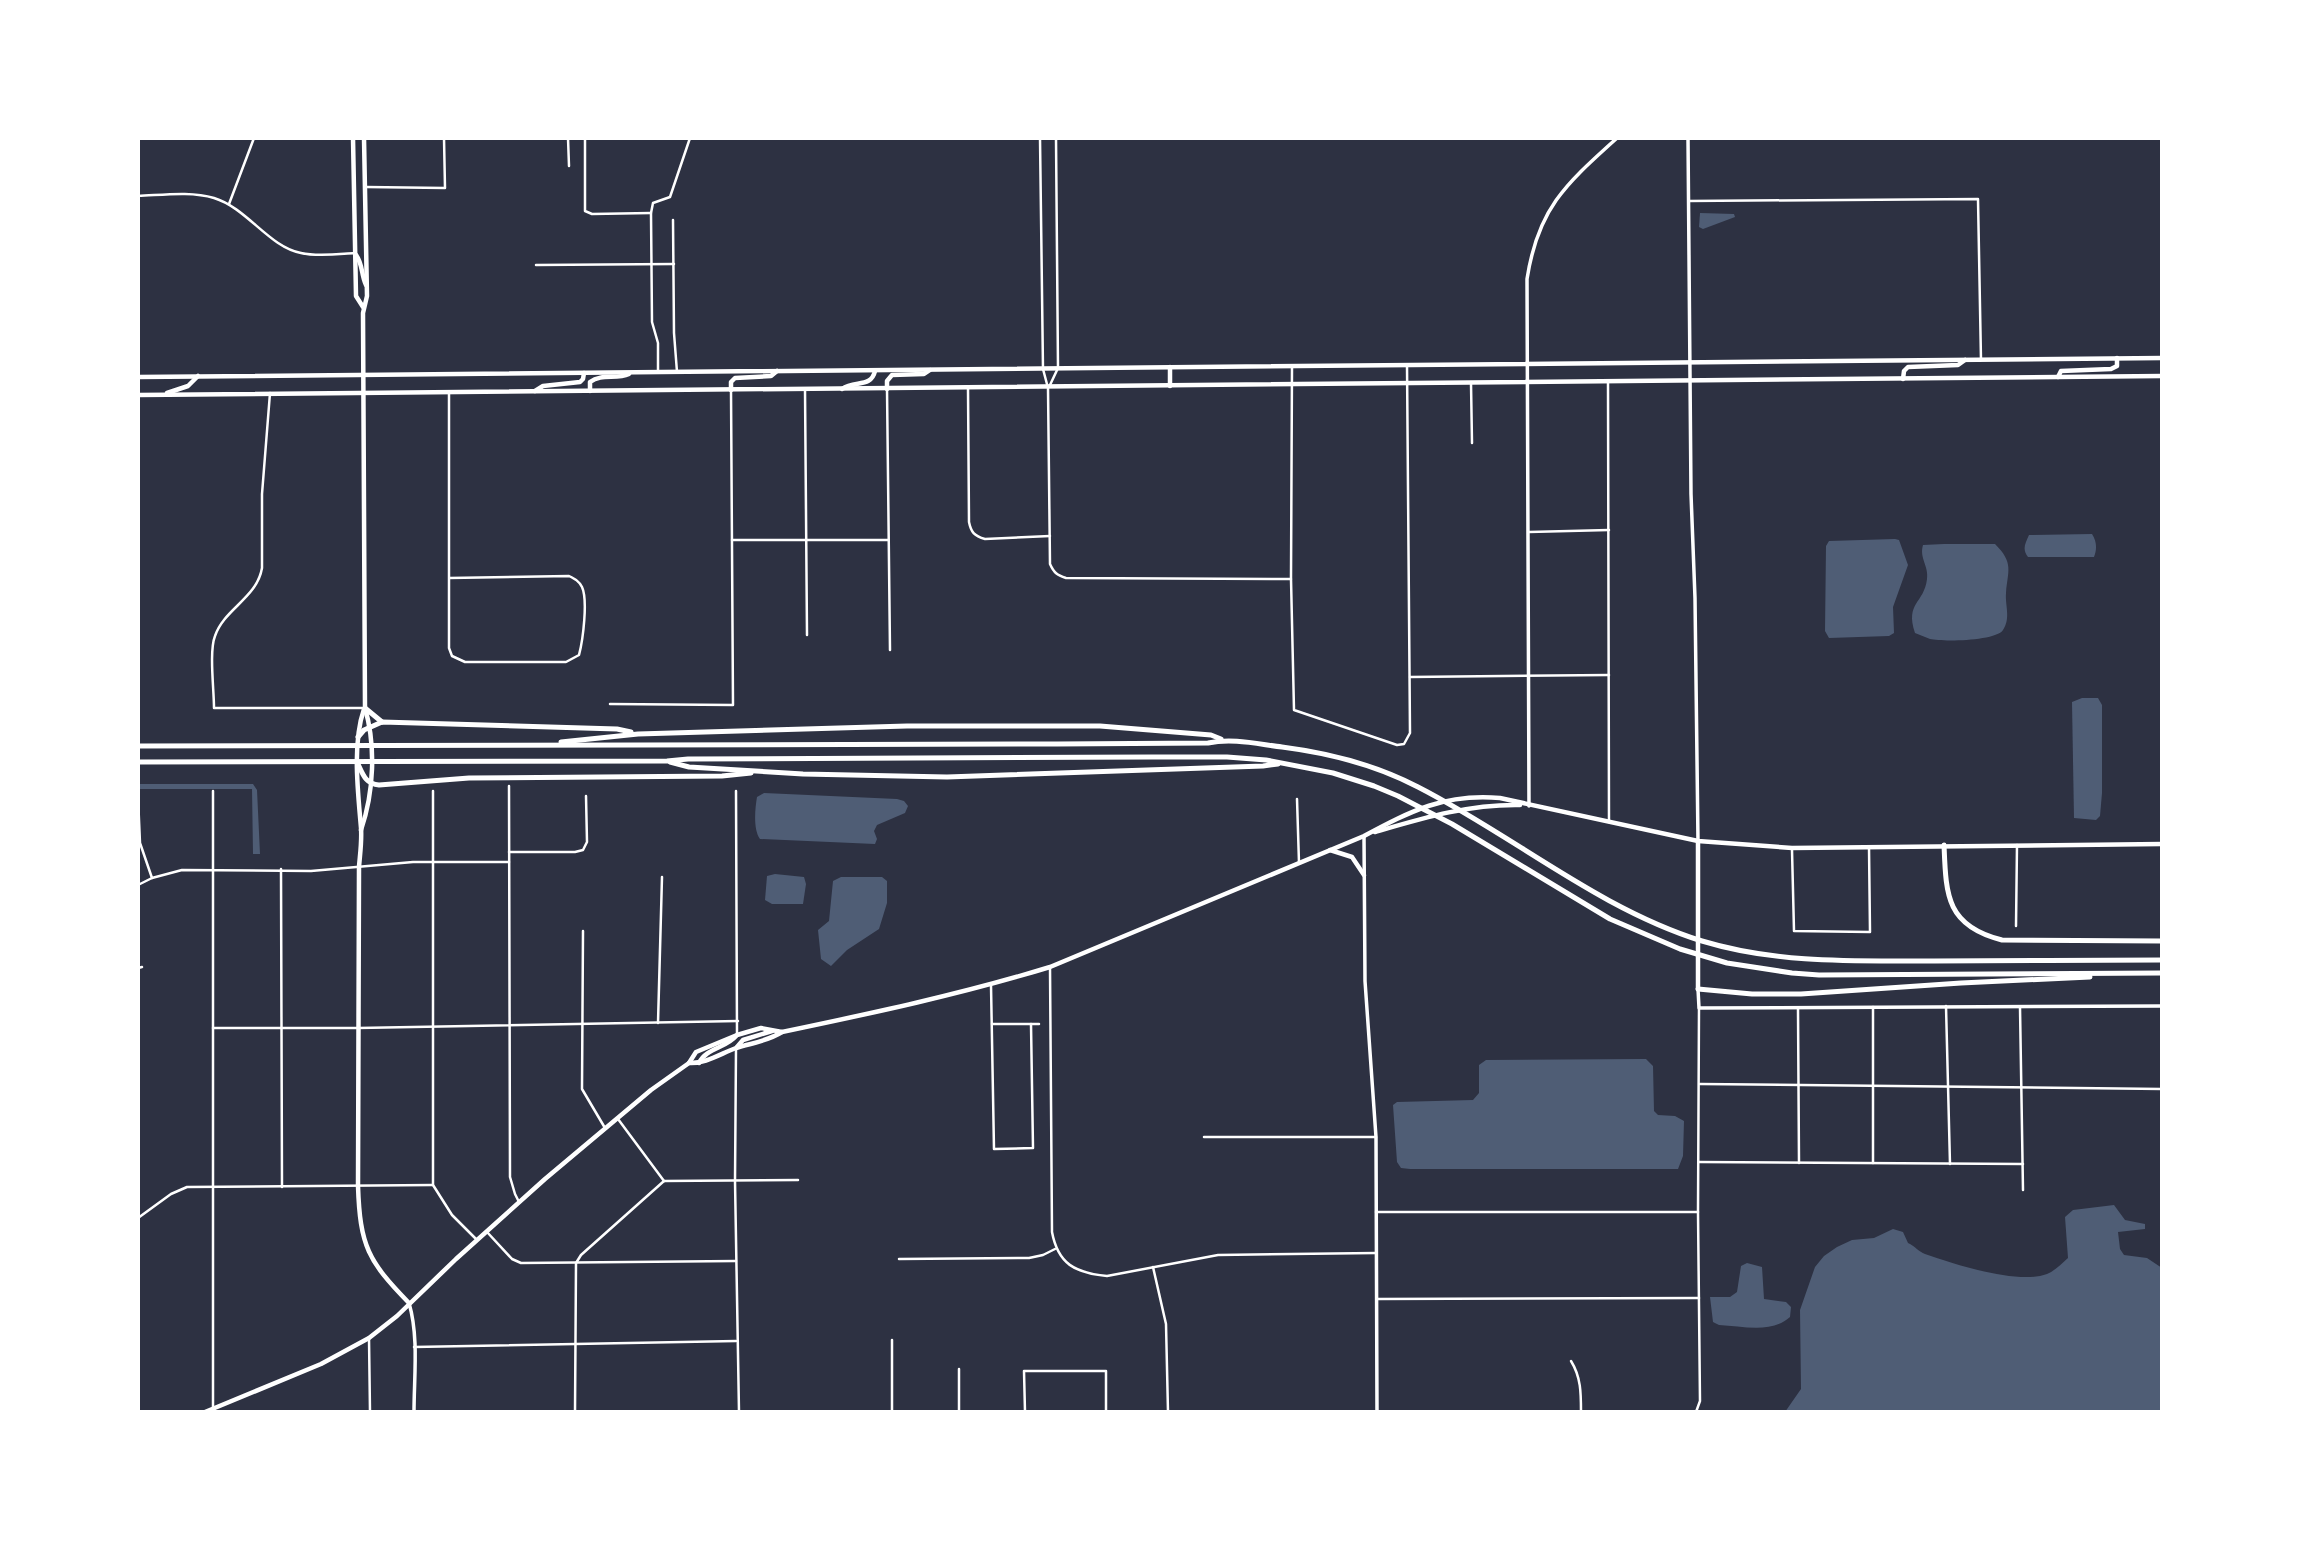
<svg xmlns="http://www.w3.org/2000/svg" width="2300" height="1550" viewBox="0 0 2300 1550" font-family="Barlow,sans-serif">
	<rect width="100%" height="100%" fill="#2d3142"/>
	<g fill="#4f5d75">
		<path d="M 1700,213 L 1734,214 L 1735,217 L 1703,229 L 1699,227 Z"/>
		<path d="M 2092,534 C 2097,542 2097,549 2094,557 L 2028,557 C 2022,549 2025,544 2029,535 Z"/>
		<path d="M 1895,539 L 1899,540 L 1908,565 L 1893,607 L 1894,633 L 1889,636 L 1829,638 L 1825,631 L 1826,546 L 1829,541 Z"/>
		<path d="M 1944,544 L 1995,544 C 2014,563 2008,570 2006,593 C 2005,606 2011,618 2003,630 C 1996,641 1943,642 1930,639 C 1925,637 1920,635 1915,633 C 1905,602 1924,604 1927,579 C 1929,566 1919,558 1923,545 Z"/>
		<path d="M 2082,698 L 2098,698 L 2102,705 L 2102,793 L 2100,816 L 2096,820 L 2074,818 L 2072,702 Z"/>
		<path d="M 138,784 L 253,784 L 257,790 L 260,854 L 253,854 L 252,789 L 138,789 Z"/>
		<path d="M 764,793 L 897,799 L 904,801 L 908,806 L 905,813 L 877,825 L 874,831 L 877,839 L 875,844 L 760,839 C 753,829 755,809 757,797 Z"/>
		<path d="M 775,874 L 804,877 L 806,884 L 803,904 L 772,904 L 765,900 L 767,876 Z"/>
		<path d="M 841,877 L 882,877 L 887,881 L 887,903 L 879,929 L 847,950 L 831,966 L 821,959 L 818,930 L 829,921 L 833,881 Z"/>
		<path d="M 1646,1059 L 1653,1066 L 1654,1111 L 1658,1115 L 1675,1116 L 1684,1121 L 1683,1156 L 1678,1169 L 1410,1169 L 1401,1168 L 1397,1162 L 1393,1105 L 1397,1102 L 1473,1100 L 1479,1093 L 1479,1065 L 1486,1060 Z"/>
		<path d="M 2114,1205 L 2125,1220 L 2145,1224 L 2145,1229 L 2118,1232 L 2120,1249 L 2124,1255 L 2147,1258 L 2162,1268 L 2162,1412 L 1785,1412 L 1801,1389 L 1800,1310 L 1815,1267 L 1824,1256 L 1837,1247 L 1852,1240 L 1874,1238 L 1893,1229 L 1903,1232 L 1908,1243 C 1915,1246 1919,1252 1925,1254 C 1954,1264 2018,1285 2047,1274 C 2055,1271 2062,1263 2068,1258 L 2065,1217 L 2073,1210 Z"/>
		<path d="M 1747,1263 L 1762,1267 L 1764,1299 L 1786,1302 L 1791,1307 L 1790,1317 C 1771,1334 1743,1326 1719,1325 L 1713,1322 L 1710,1297 L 1730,1297 L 1737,1292 L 1741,1266 Z"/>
	</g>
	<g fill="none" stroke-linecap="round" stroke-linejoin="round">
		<g stroke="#fff" stroke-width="2.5">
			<path d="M 568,138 L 569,166"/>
			<path d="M 585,138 L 585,211 L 592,214 L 651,213"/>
			<path d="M 1040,138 L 1043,369 L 1048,388 L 1050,564 C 1054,573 1057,575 1066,578 L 1291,579"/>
			<path d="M 366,187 L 445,188 L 444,138"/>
			<path d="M 138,196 C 163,195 191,191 214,198 C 247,208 269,247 301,253 C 318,257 338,254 355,253"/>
			<path d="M 1689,201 L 1978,199 L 1981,360"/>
			<path d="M 229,204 L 254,138"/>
			<path d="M 673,220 L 674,333 L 677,372"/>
			<path d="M 536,265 L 674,264"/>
			<path d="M 1292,366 L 1291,579 L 1294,710 L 1397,745 L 1404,744 L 1410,733 L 1407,365"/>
			<path d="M 658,372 L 658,343 L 652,322 L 651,213 L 653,203 L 670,197 L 690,138"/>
			<path d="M 1608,382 L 1609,822"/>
			<path d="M 1471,383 L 1472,443"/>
			<path d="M 1050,385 L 1058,368 L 1056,138"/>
			<path d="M 968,388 L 969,522 C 971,532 974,536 985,539 L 1050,536"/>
			<path d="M 805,389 L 807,635"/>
			<path d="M 887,389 L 890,650"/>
			<path d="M 449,392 L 449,648 L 452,656 L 465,662 L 566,662 L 579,655 C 583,640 588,600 582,587 C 579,581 575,579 569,576 L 449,578"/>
			<path d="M 270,393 L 262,494 L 262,568 C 257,598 224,609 215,636 C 209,651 214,690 214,708 L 365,708"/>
			<path d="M 1529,532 L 1609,530"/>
			<path d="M 732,540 L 888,540"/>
			<path d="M 1410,677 L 1609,675"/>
			<path d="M 610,704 L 733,705 L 731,390"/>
			<path d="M 509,786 L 510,1177 L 515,1194 L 519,1202"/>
			<path d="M 213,791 L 213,1408"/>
			<path d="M 433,791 L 433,1185 L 452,1215 L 477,1240"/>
			<path d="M 736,791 L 737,1035"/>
			<path d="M 138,797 L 140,843 L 152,878"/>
			<path d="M 1297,799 L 1299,863"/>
			<path d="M 1792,850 L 1794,931 L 1870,932 L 1869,847"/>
			<path d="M 509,852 L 575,852 L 583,850 L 587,842 L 586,796"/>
			<path d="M 281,869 L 282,1187"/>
			<path d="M 138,885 L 152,878 L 182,870 L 311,871 L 413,862 L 509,862"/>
			<path d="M 2016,926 L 2017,845"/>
			<path d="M 583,931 L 582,1089 L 605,1128"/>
			<path d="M 1050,967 L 1052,1232 C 1058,1264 1075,1273 1107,1276 L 1218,1255 L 1376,1253"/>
			<path d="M 138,968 L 142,967"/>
			<path d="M 991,985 L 994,1149 L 1033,1148 L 1031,1024"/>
			<path d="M 1946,1006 L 1950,1164"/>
			<path d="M 1873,1007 L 1873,1163"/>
			<path d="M 2020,1007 L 2023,1190"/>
			<path d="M 1798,1009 L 1799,1163"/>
			<path d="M 658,1023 L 662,877"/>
			<path d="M 992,1024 L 1039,1024"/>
			<path d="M 213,1028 L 358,1028 L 738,1021"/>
			<path d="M 138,1032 L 138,1063"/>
			<path d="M 736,1048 L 735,1181 L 739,1412"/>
			<path d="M 1700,1084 L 2162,1089"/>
			<path d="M 618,1119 L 664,1181"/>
			<path d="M 1204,1137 L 1376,1137"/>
			<path d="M 1699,1162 L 2023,1164"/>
			<path d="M 664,1181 L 798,1180"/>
			<path d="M 1376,1212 L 1698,1212"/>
			<path d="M 138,1218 L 171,1194 L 187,1187 L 433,1185"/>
			<path d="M 487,1232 L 512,1259 L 521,1263 L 736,1261"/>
			<path d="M 899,1259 L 1029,1258 L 1043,1255 L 1055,1249"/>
			<path d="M 1153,1267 L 1166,1324 L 1168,1412"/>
			<path d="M 1377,1299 L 1699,1298"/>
			<path d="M 369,1338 L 370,1412"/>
			<path d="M 892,1340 L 892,1412"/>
			<path d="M 414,1347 L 736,1341"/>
			<path d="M 1571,1361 C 1581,1377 1581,1393 1581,1412"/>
			<path d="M 959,1369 L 959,1412"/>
			<path d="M 575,1412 L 576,1263 L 581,1255 L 664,1181"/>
			<path d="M 1025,1412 L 1024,1371 L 1106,1371 L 1106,1412"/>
			<path d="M 1696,1412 L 1700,1401 L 1698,1212 L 1699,1008"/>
		</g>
		<g stroke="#fff" stroke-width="3.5">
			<path d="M 1688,138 L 1691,494 L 1695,598 L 1698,841"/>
			<path d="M 1529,806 L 1527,279 C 1538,208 1566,184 1617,138"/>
			<path d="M 1364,837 L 1365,981 L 1376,1137 L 1377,1412"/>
			<path d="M 1698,989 L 1699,1008 L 2162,1006"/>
			<path d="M 409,1303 C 419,1337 414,1377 414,1412"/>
		</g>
		<g stroke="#fff" stroke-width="4.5">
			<path d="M 353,138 L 356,296 L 363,307"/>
			<path d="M 356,255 C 363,264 361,275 366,285"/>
			<path d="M 364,709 C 352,744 358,792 361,828 C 362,841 360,854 359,867 L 358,1186 C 360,1246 368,1261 409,1303"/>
			<path d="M 361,830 C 374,792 376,746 365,708 L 363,313 L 367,296 L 364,138"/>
			<path d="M 1375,832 C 1423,818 1469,804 1520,805"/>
			<path d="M 1698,841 L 1698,989"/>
			<path d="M 1330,850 L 1352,857 L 1364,875"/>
			<path d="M 737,1047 L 743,1040 L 772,1031"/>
			<path d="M 689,1063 C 705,1064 720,1054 736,1048 C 752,1043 768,1041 782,1032 C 873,1013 962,994 1050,967 L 1364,836 C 1411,811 1445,793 1500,798 L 1698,841 L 1792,848 L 2162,844"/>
			<path d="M 699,1063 C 706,1048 726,1048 736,1036"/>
			<path d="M 205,1412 L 321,1364 L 369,1338 L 397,1316 L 456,1259 L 545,1179 L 651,1090 L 689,1063 L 696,1052 L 737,1035 L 761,1028 L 782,1032"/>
		</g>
		<g stroke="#fff" stroke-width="4.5">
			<path d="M 1170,367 L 1170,386"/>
			<path d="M 138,377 L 2162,358"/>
			<path d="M 2058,377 L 2061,371 L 2111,369 L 2117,366 L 2117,358"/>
			<path d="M 1903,379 L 1904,371 L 1908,367 L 1958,365 L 1965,360"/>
			<path d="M 842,389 C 855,380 871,388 875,371"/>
			<path d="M 887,389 L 887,381 L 892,375 L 924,374 L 930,370"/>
			<path d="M 731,390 L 731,382 L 735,378 L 771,376 L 777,371"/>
			<path d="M 535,391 L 543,386 L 580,382 L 583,379 L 584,373"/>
			<path d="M 590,391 L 590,382 C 602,373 616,380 629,374"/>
			<path d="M 167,393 L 188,386 L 198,376"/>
			<path d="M 138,395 L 2162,376"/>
		</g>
		<g stroke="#fff" stroke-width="5">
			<path d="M 365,708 L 382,722"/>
			<path d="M 358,737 L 364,730 L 382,722 L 617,729 L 631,732"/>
			<path d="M 561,742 L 638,734 L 907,726 L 1100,726 L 1211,735 L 1221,739"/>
			<path d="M 138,746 L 1057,744 L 1208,743 C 1233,738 1257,744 1282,747 C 1329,753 1376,765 1418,787 C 1514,836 1599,909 1702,941 C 1778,964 1855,961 1934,961 C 2010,961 2086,960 2162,960"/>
			<path d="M 138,762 L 667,761 L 688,759 L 1152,757 L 1227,757 L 1266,760 L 1333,773 L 1374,786 L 1398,796 L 1452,824 L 1610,919 L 1680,949 L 1727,963 L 1792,973 L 1819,975 L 2162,973"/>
			<path d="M 670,762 L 689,767 L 803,774 L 947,777 L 1263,766 L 1278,764"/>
			<path d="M 358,764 C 363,775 366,784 379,785 L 469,778 L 722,776 L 751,773"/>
			<path d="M 1944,845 C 1946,895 1946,926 2002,940 L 2162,941"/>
			<path d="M 1698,989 L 1752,994 L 1801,994 L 1961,983 L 2090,977"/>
		</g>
	</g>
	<rect width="2300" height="1550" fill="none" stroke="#ffffff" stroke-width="280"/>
</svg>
